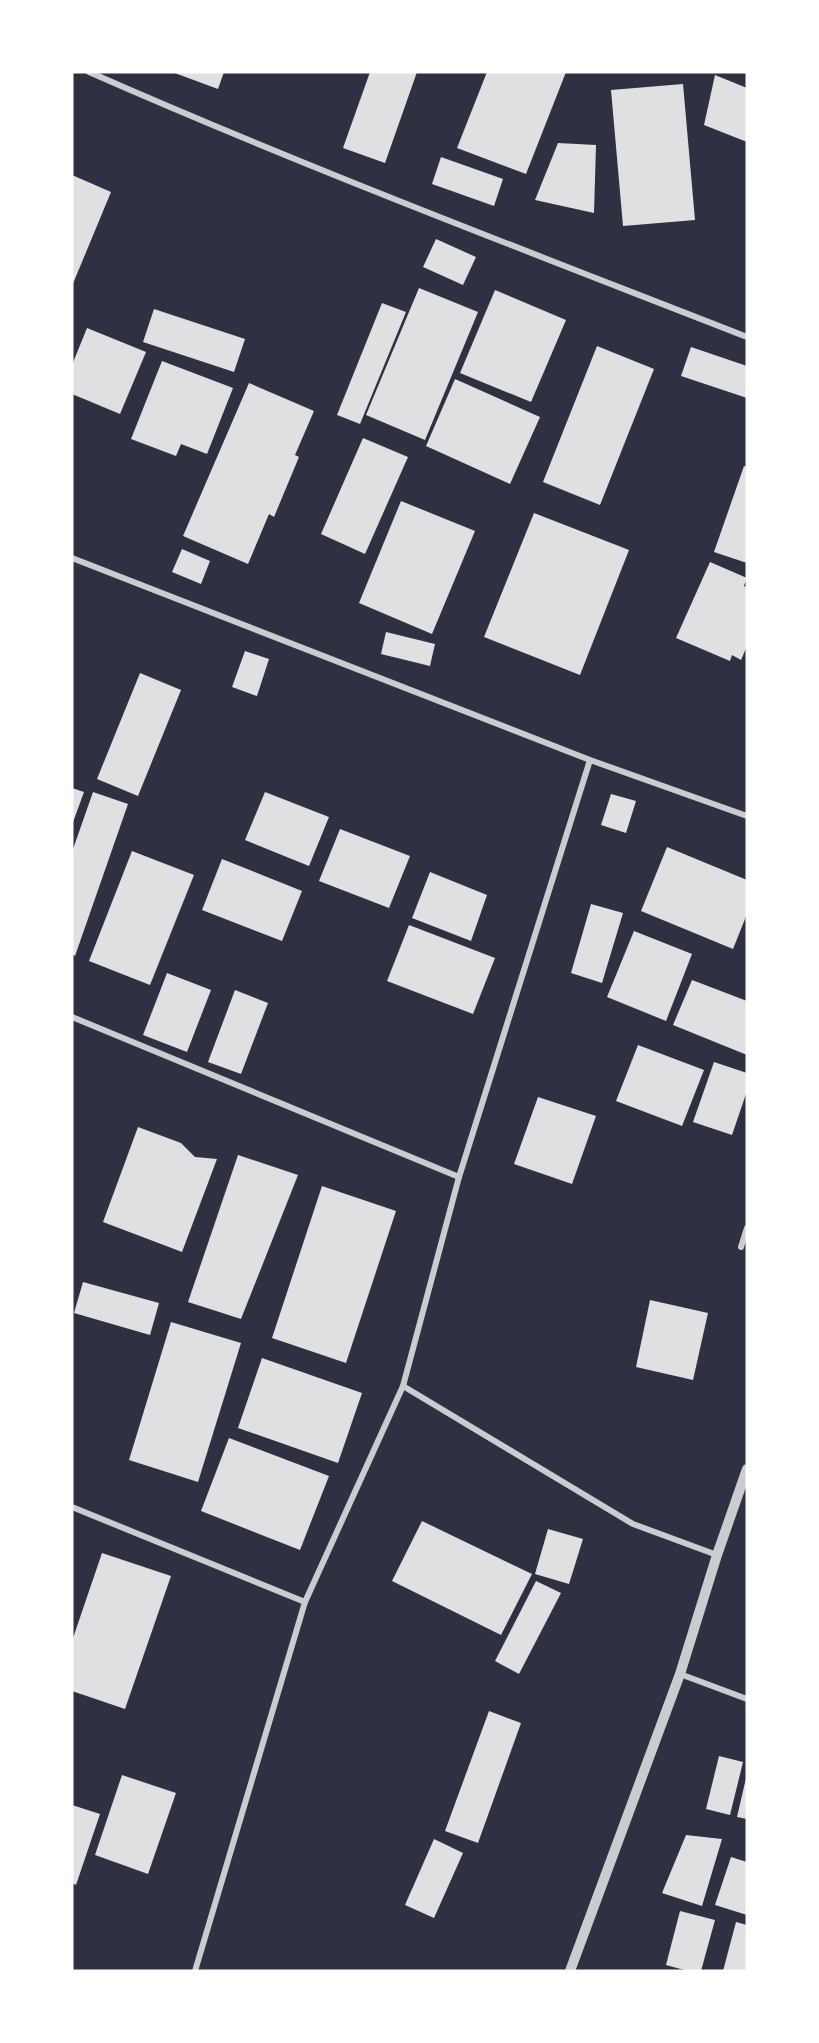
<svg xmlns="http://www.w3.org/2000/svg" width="819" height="2043" viewBox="0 0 819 2043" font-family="Inter,sans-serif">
	<rect width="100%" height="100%" fill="#2d3142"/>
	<g fill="#e0e0e3">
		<path d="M 172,72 L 224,72 L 218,89 Z"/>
		<path d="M 370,72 L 417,72 L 385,163 L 343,148 Z"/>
		<path d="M 487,72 L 566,72 L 526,174 L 457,148 Z"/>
		<path d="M 715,75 L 747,88 L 747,142 L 704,125 Z"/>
		<path d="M 683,84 L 695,220 L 623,226 L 611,90 Z"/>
		<path d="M 558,143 L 596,145 L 594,213 L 535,200 Z"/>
		<path d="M 441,157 L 503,179 L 494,206 L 432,184 Z"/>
		<path d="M 72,175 L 111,192 L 72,286 Z"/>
		<path d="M 436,239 L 476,257 L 463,285 L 423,267 Z"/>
		<path d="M 419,288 L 478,312 L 425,440 L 366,415 Z"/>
		<path d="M 495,290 L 566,320 L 531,402 L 460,373 Z"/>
		<path d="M 382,303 L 406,312 L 360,424 L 337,415 Z"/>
		<path d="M 154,309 L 245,339 L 234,372 L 143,342 Z"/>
		<path d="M 87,328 L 146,352 L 120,414 L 72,394 L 72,365 Z"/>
		<path d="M 597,346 L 654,369 L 600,505 L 543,482 Z"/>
		<path d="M 691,347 L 747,366 L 747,398 L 681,376 Z"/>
		<path d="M 162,361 L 233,388 L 207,454 L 181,444 L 176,456 L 131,439 Z"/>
		<path d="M 455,379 L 540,417 L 510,484 L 426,446 Z"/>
		<path d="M 249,383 L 314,411 L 295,455 L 299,457 L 274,517 L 269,514 L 248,564 L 183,536 Z"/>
		<path d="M 363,438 L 408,457 L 365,554 L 321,534 Z"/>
		<path d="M 744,466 L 747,467 L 747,563 L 714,552 Z"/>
		<path d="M 401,501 L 475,531 L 432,634 L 359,603 Z"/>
		<path d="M 534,513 L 629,550 L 580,675 L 484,637 Z"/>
		<path d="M 182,549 L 210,561 L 201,584 L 172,572 Z"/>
		<path d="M 710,562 L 747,578 L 744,586 L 747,588 L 747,646 L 741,660 L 732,655 L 730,661 L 676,638 Z"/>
		<path d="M 386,632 L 435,644 L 430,666 L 381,654 Z"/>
		<path d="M 245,651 L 269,659 L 257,696 L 232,687 Z"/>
		<path d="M 140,673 L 181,690 L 138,796 L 97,779 Z"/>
		<path d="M 72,788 L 84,792 L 72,825 Z"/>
		<path d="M 93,792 L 128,804 L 75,956 L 72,954 L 72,852 Z"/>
		<path d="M 265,792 L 329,817 L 309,866 L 245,840 Z"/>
		<path d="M 611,794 L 636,801 L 626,833 L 601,825 Z"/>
		<path d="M 340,829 L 410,856 L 389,908 L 319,881 Z"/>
		<path d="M 667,847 L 747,880 L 747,914 L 733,949 L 641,911 Z"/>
		<path d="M 132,851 L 194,875 L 150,985 L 89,961 Z"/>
		<path d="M 222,859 L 302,891 L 282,941 L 202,910 Z"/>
		<path d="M 430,872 L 487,895 L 471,941 L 412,918 Z"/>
		<path d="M 591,904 L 623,913 L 602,983 L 571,973 Z"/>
		<path d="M 409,925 L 495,958 L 473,1014 L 387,981 Z"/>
		<path d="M 634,931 L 692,954 L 666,1021 L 607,997 Z"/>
		<path d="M 167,973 L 211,990 L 187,1052 L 143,1035 Z"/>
		<path d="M 692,980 L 747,1001 L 747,1055 L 673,1025 Z"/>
		<path d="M 235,990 L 268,1003 L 241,1074 L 208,1062 Z"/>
		<path d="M 638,1045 L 704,1070 L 682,1126 L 616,1101 Z"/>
		<path d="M 714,1062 L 747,1073 L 747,1091 L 732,1135 L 693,1122 Z"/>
		<path d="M 538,1097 L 596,1116 L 572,1184 L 514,1164 Z"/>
		<path d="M 138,1127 L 181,1143 L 195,1157 L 217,1159 L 182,1252 L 103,1222 Z"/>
		<path d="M 238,1155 L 298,1175 L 241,1319 L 188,1302 Z"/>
		<path d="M 322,1186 L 396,1211 L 346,1363 L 272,1338 Z"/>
		<path d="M 83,1282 L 159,1303 L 150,1335 L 74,1313 Z"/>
		<path d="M 650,1300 L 708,1313 L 693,1380 L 636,1367 Z"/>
		<path d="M 171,1322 L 241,1343 L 198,1482 L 129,1460 Z"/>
		<path d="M 262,1358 L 362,1393 L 338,1463 L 238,1428 Z"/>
		<path d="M 229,1438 L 329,1476 L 300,1550 L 201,1511 Z"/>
		<path d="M 422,1521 L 532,1574 L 501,1635 L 392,1581 Z"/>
		<path d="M 548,1529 L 583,1539 L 569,1584 L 535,1574 Z"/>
		<path d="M 102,1553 L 171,1576 L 125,1709 L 72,1691 L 72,1641 Z"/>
		<path d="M 536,1581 L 561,1593 L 519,1674 L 495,1661 Z"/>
		<path d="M 489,1711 L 521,1723 L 478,1843 L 445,1831 Z"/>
		<path d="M 719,1756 L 743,1762 L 730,1815 L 706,1809 Z"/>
		<path d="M 122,1775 L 176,1793 L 148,1874 L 95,1855 Z"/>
		<path d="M 746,1778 L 747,1778 L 747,1819 L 737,1817 Z"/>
		<path d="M 72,1805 L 100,1814 L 76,1885 L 72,1883 Z"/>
		<path d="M 686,1835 L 722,1839 L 702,1906 L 662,1893 Z"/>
		<path d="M 434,1839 L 463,1853 L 434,1918 L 405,1905 Z"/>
		<path d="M 731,1857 L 747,1862 L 747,1915 L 715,1905 Z"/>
		<path d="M 680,1911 L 715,1920 L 701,1971 L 688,1971 L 666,1965 Z"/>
		<path d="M 736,1922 L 747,1925 L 747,1971 L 723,1971 Z"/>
	</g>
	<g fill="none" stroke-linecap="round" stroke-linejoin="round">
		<g stroke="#caccd0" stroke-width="6">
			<path d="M 89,72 C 305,167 527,251 747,337"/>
			<path d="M 72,558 L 590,760 L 747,816"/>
			<path d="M 590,760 L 459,1177 L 403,1386 L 633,1524 L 717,1555"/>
			<path d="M 72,1017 L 459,1177"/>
			<path d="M 741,1247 L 747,1228"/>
			<path d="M 72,1507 L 305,1602"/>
			<path d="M 680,1674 L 747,1699"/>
			<path d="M 195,1971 L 305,1602 L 403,1386"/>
		</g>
		<path stroke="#caccd0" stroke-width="10" d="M 570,1971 L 680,1674 L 717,1555 L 747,1469"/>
	</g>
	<rect width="819" height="2043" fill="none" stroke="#ffffff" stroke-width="147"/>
</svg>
